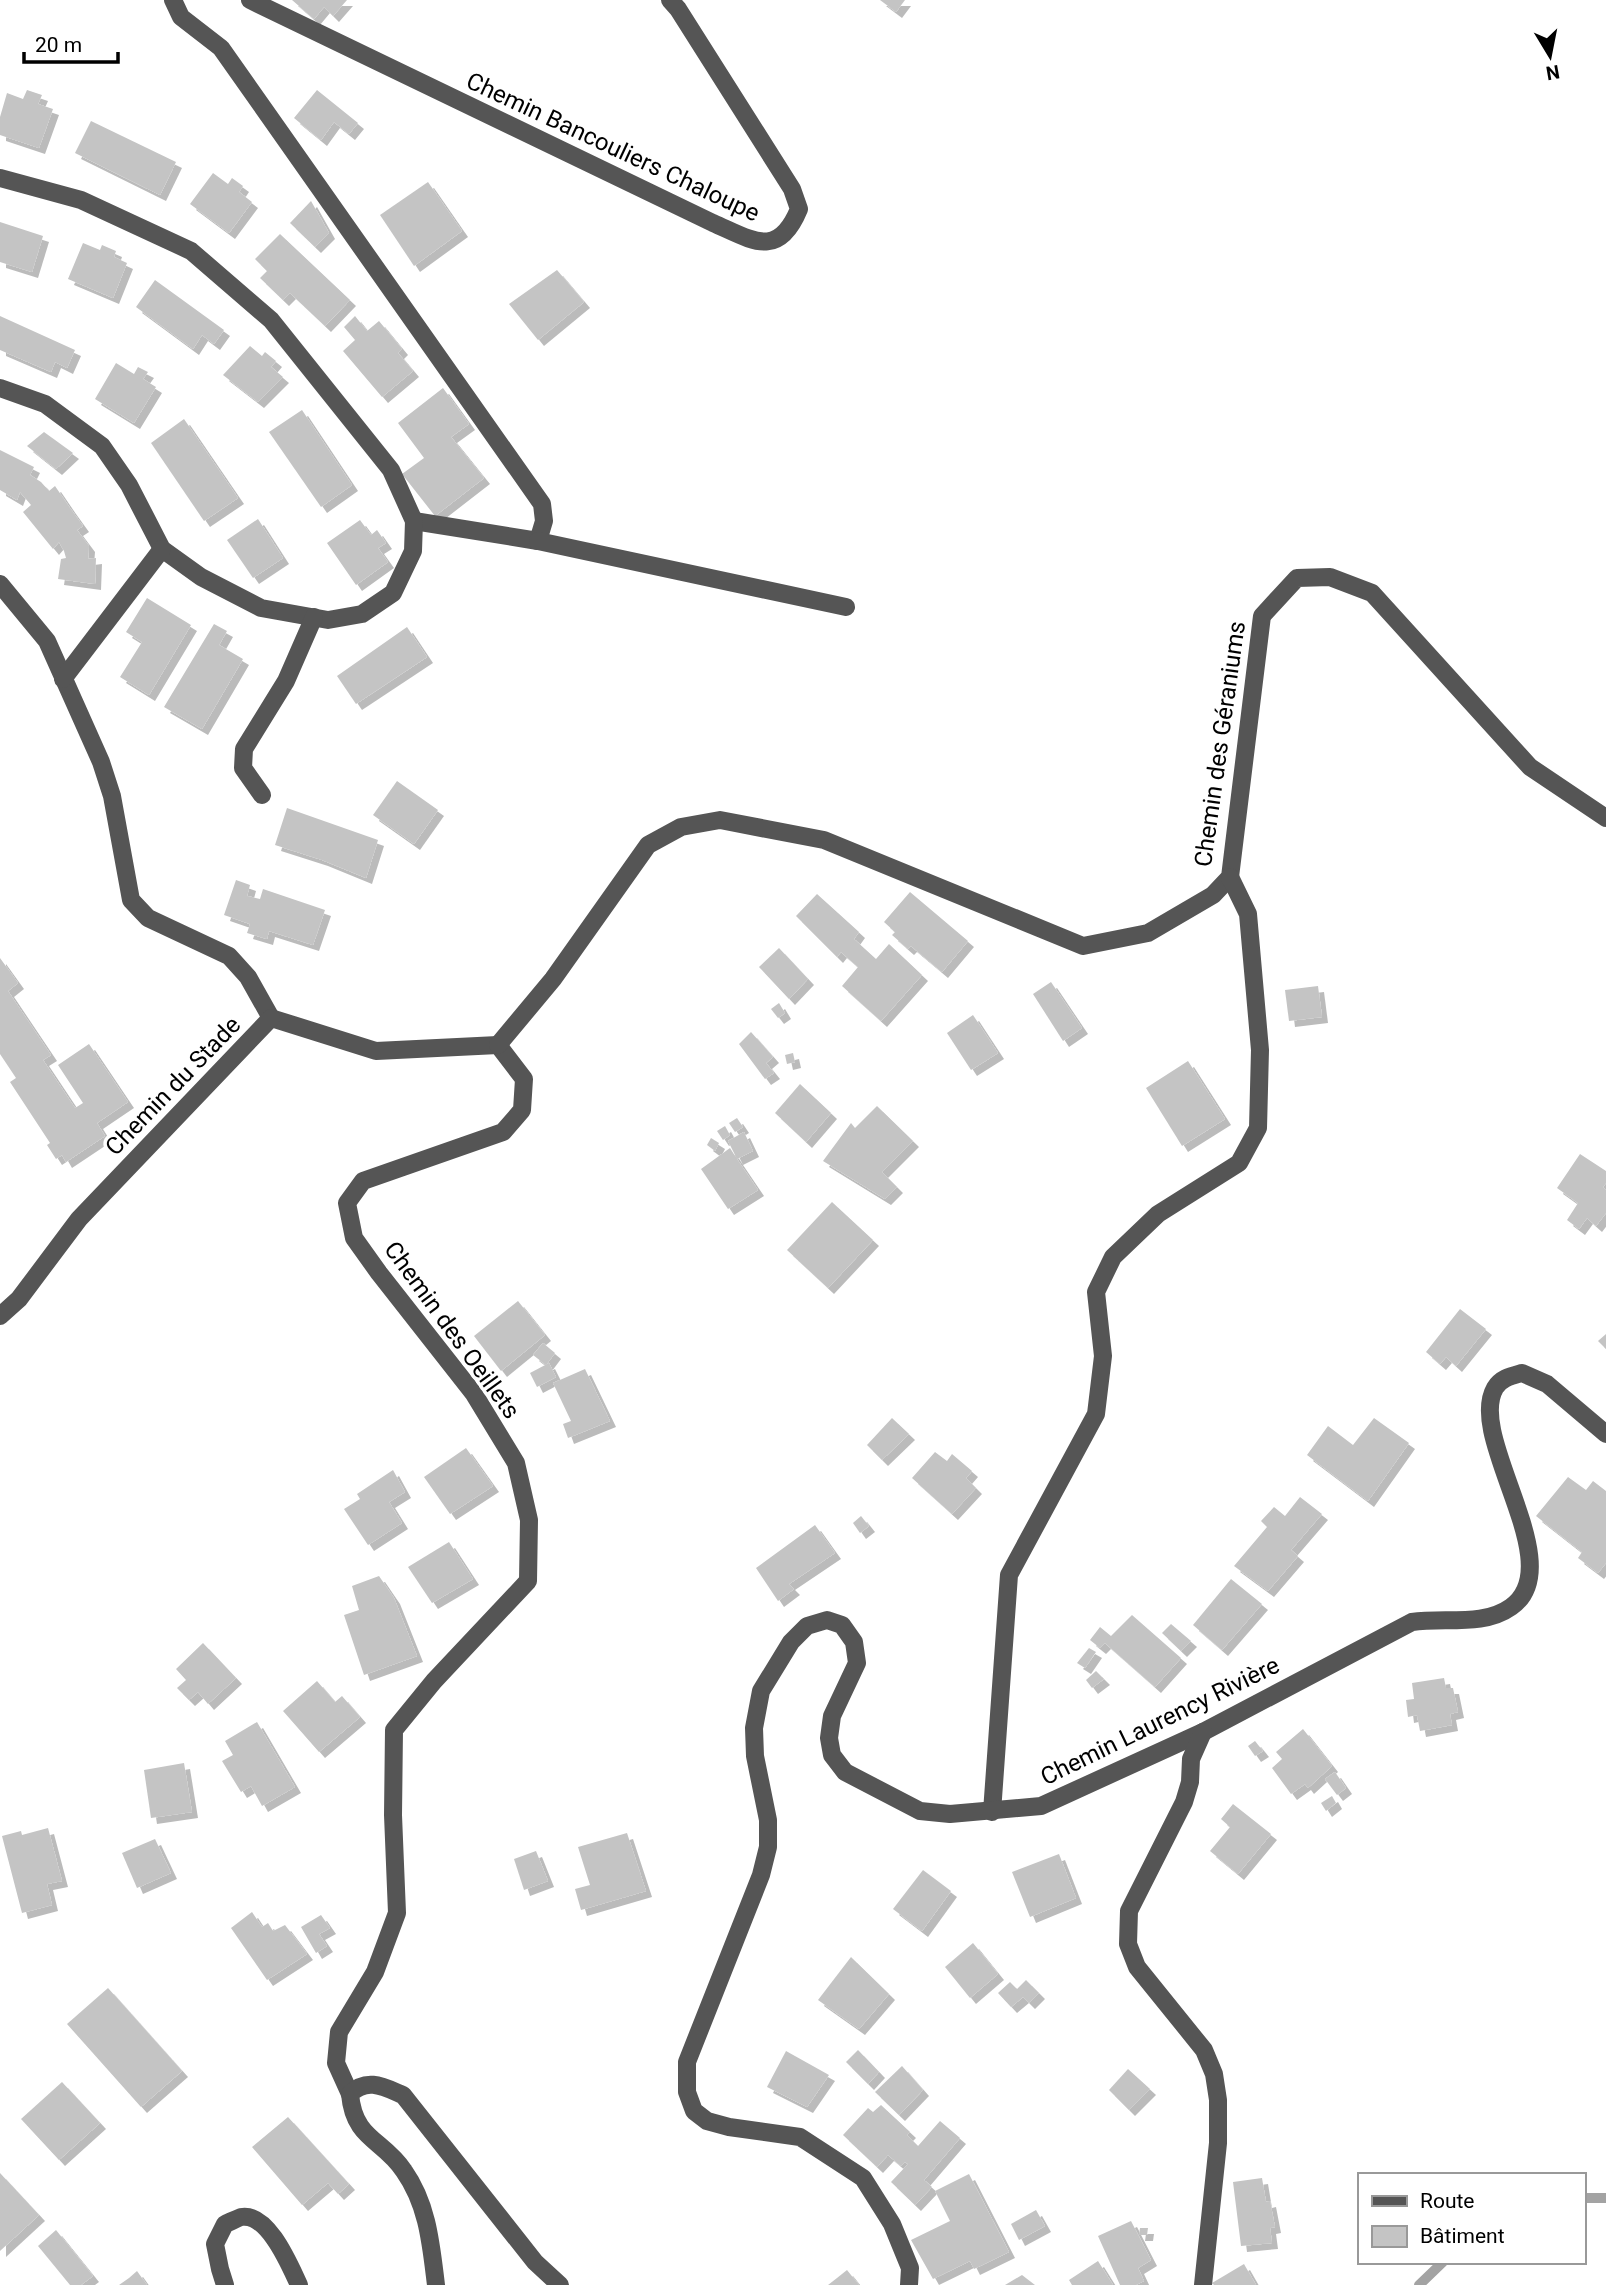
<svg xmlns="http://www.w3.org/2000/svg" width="1606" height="2285" viewBox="0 0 1606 2285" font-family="Roboto,sans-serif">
	<defs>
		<filter id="shadow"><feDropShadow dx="6" dy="6" stdDeviation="0" flood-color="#0004"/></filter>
	</defs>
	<rect width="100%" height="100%" fill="#fff"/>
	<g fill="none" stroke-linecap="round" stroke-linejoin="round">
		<g stroke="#a3a3a3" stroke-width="10">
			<path d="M 1583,2198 L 1606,2198"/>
			<path d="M 1419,2285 L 1443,2262"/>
		</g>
	</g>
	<g fill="#c4c4c4" filter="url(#shadow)">
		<path d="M 292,0 L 347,0 L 333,16 L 324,7 L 314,19 Z"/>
		<path d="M 880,0 L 905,0 L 896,12 Z"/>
		<path d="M 27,90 L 42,95 L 38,104 L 53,109 L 39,148 L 0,135 L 0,117 L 7,93 L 23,99 Z"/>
		<path d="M 317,90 L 358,123 L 349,134 L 334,122 L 321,140 L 294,118 Z"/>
		<path d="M 91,121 L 176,162 L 160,195 L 75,153 Z"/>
		<path d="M 213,173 L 228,184 L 232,178 L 243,186 L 239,192 L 252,202 L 229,233 L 190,204 Z"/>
		<path d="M 428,182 L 462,231 L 414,266 L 380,215 Z"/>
		<path d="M 311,201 L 329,233 L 315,247 L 290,223 Z"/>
		<path d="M 0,222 L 43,236 L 32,272 L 0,262 Z"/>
		<path d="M 280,234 L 350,300 L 325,326 L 290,293 L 283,300 L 260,278 L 267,271 L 255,259 Z"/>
		<path d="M 83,243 L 100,250 L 102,245 L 116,251 L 114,257 L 127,263 L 113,298 L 68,279 Z"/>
		<path d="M 557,270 L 584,302 L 538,340 L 509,304 Z"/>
		<path d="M 155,280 L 224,330 L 214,344 L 202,335 L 193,349 L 136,307 Z"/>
		<path d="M 0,316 L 75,350 L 67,368 L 55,362 L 51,372 L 0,350 Z"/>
		<path d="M 355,316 L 367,331 L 379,321 L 402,349 L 398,353 L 413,371 L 382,397 L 343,351 L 355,340 L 344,327 Z"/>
		<path d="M 250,346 L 262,356 L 265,352 L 276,361 L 271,367 L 283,377 L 258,402 L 223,375 Z"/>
		<path d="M 116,363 L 134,374 L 138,367 L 148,372 L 143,379 L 156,387 L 134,423 L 95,399 Z"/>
		<path d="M 443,388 L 469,424 L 451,437 L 484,478 L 435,516 L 402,474 L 424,458 L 398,423 Z"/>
		<path d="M 302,410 L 352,485 L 321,507 L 269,432 Z"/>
		<path d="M 184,419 L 238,498 L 204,521 L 151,443 Z"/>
		<path d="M 44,432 L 73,453 L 56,469 L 27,446 Z"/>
		<path d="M 0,450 L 34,467 L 30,475 L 41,482 L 49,491 L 55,486 L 70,508 L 83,526 L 77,530 L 89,546 L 88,559 L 96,558 L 95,584 L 58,579 L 61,559 L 66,558 L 64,551 L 59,542 L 53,549 L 23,512 L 31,505 L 20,492 L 17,500 L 0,490 Z"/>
		<path d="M 258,519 L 283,558 L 253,578 L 227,540 Z"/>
		<path d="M 360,520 L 371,535 L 377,530 L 386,543 L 378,548 L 388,562 L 356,585 L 327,543 Z"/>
		<path d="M 147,598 L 191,625 L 149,695 L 120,677 L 142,642 L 126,632 Z"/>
		<path d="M 214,624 L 227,631 L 219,645 L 243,659 L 202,729 L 164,707 Z"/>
		<path d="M 407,627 L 427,657 L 356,704 L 337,676 Z"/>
		<path d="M 397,781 L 438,810 L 414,844 L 373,815 Z"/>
		<path d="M 287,808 L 378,840 L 366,878 L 322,860 L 275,845 Z"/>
		<path d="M 236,880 L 250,885 L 247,896 L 260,899 L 263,889 L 325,910 L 313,945 L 269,931 L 267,939 L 247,933 L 250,924 L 224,915 Z"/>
		<path d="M 910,892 L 968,941 L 942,972 L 911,946 L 908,949 L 892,935 L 895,932 L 884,922 Z"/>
		<path d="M 817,894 L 859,932 L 854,939 L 876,959 L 889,944 L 922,975 L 881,1021 L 842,986 L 858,967 L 841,952 L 837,957 L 796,916 Z"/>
		<path d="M 779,948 L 808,979 L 789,999 L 759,967 Z"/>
		<path d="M 0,958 L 18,983 L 8,991 L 51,1055 L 43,1060 L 75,1108 L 83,1103 L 58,1065 L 89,1044 L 128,1102 L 97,1123 L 105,1136 L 66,1162 L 62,1155 L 56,1159 L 47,1145 L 50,1143 L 10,1082 L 16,1078 L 0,1054 Z"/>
		<path d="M 1051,982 L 1082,1028 L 1063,1041 L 1033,994 Z"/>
		<path d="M 1318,986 L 1322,1017 L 1289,1021 L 1285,990 Z"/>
		<path d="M 779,1003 L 785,1013 L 778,1018 L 771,1009 Z"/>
		<path d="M 973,1015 L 998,1053 L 971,1070 L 947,1033 Z"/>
		<path d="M 751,1032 L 773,1057 L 766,1063 L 774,1073 L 765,1079 L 739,1044 Z"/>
		<path d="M 793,1053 L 795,1062 L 787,1064 L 785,1055 Z"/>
		<path d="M 1188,1061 L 1225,1119 L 1182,1146 L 1146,1088 Z"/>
		<path d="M 800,1084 L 831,1113 L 806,1142 L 775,1113 Z"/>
		<path d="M 877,1106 L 913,1141 L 882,1172 L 897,1187 L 885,1199 L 823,1161 L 851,1123 L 855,1128 Z"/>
		<path d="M 737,1118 L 743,1127 L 735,1132 L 729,1123 Z"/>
		<path d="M 725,1126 L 730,1135 L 723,1140 L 717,1131 Z"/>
		<path d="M 744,1132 L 753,1151 L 737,1159 L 758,1190 L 728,1209 L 701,1169 L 730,1148 L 737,1159 L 728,1141 Z"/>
		<path d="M 711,1138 L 719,1143 L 715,1151 L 707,1145 Z"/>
		<path d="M 1580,1154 L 1606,1171 L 1606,1183 L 1603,1187 L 1606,1190 L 1606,1213 L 1596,1226 L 1587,1218 L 1579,1229 L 1567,1220 L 1578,1203 L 1557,1188 Z"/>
		<path d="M 832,1202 L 873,1240 L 828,1288 L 787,1250 Z"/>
		<path d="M 518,1301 L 545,1335 L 501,1371 L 474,1336 Z"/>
		<path d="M 1460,1309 L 1486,1329 L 1456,1366 L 1446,1357 L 1440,1364 L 1426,1352 Z"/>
		<path d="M 1606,1334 L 1606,1349 L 1598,1341 Z"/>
		<path d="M 543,1343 L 555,1353 L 546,1365 L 533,1355 Z"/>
		<path d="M 549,1363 L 556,1377 L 537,1387 L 530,1373 Z"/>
		<path d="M 585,1369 L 610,1421 L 568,1438 L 563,1424 L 571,1421 L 553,1383 Z"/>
		<path d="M 892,1418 L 909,1434 L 882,1460 L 867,1445 Z"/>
		<path d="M 1374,1418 L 1409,1443 L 1368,1501 L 1307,1455 L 1328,1426 L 1353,1445 Z"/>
		<path d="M 466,1448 L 493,1486 L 450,1514 L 424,1477 Z"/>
		<path d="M 935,1452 L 947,1461 L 952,1454 L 972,1471 L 966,1478 L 976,1488 L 952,1514 L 912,1478 Z"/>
		<path d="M 393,1470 L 405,1492 L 389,1502 L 402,1523 L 368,1545 L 344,1509 L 360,1499 L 357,1494 Z"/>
		<path d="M 1568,1477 L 1586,1490 L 1593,1481 L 1606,1491 L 1606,1563 L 1598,1573 L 1578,1558 L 1582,1552 L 1536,1516 Z"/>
		<path d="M 1300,1497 L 1322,1514 L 1291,1550 L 1298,1556 L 1268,1591 L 1234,1566 L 1267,1527 L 1261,1521 L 1274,1507 L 1285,1516 Z"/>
		<path d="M 861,1516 L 869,1526 L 860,1533 L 853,1523 Z"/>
		<path d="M 815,1525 L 835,1553 L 789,1584 L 794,1589 L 778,1601 L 756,1568 Z"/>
		<path d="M 449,1542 L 473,1579 L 432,1603 L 408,1567 Z"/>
		<path d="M 379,1576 L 394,1598 L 417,1656 L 364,1675 L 344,1615 L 359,1610 L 352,1586 Z"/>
		<path d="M 1231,1579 L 1262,1604 L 1222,1650 L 1193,1625 Z"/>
		<path d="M 1132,1615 L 1181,1658 L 1155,1687 L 1105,1643 L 1100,1648 L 1090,1640 L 1100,1627 L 1111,1636 Z"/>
		<path d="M 1171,1624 L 1191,1641 L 1181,1651 L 1162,1633 Z"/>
		<path d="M 203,1643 L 236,1678 L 208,1704 L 198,1692 L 189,1700 L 177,1688 L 186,1680 L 176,1669 Z"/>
		<path d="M 1089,1648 L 1096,1652 L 1085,1668 L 1077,1663 Z"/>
		<path d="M 1096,1671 L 1104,1679 L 1092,1688 L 1086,1680 Z"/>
		<path d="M 1444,1678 L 1446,1688 L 1453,1688 L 1458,1712 L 1450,1714 L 1452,1725 L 1420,1731 L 1417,1715 L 1408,1717 L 1406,1700 L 1414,1699 L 1412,1683 Z"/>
		<path d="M 317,1681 L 335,1702 L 342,1696 L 360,1717 L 319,1752 L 283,1711 Z"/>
		<path d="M 257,1722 L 295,1787 L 262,1806 L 251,1786 L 241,1792 L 222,1761 L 233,1755 L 225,1741 Z"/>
		<path d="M 1303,1729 L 1332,1766 L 1308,1788 L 1305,1784 L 1291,1794 L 1272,1768 L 1282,1759 L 1276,1752 Z"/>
		<path d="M 1255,1741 L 1263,1751 L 1255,1756 L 1248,1746 Z"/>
		<path d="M 184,1763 L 192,1812 L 151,1818 L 144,1770 Z"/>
		<path d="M 1335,1772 L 1346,1788 L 1337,1795 L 1325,1779 Z"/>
		<path d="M 1332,1796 L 1336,1803 L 1326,1811 L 1321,1803 Z"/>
		<path d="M 1233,1804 L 1271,1834 L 1238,1874 L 1210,1851 L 1230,1827 L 1221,1819 Z"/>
		<path d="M 48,1828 L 62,1881 L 47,1884 L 52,1905 L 22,1913 L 2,1836 L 21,1831 L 22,1835 Z"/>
		<path d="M 627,1833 L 646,1891 L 581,1910 L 575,1889 L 590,1885 L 578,1847 Z"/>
		<path d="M 155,1839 L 171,1873 L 137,1888 L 122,1853 Z"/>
		<path d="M 536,1851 L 548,1881 L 524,1890 L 514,1859 Z"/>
		<path d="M 1059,1854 L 1076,1898 L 1030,1917 L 1012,1872 Z"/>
		<path d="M 923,1870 L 951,1891 L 922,1931 L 893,1909 Z"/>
		<path d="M 252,1912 L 262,1927 L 268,1923 L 273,1931 L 285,1925 L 307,1954 L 267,1980 L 231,1928 Z"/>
		<path d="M 321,1915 L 330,1928 L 319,1934 L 327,1946 L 316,1953 L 301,1927 Z"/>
		<path d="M 973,1943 L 998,1974 L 970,1998 L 945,1967 Z"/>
		<path d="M 851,1957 L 889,1994 L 859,2029 L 818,2000 Z"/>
		<path d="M 1026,1980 L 1039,1993 L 1029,2003 L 1023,1997 L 1011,2007 L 998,1993 L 1010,1982 L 1017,1989 Z"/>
		<path d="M 108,1988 L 182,2071 L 141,2107 L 67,2024 Z"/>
		<path d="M 858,2050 L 879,2072 L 868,2084 L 846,2062 Z"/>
		<path d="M 786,2051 L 829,2075 L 807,2107 L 767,2087 Z"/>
		<path d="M 902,2066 L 923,2090 L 899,2115 L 875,2092 Z"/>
		<path d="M 1128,2069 L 1150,2089 L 1129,2110 L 1109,2090 Z"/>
		<path d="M 62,2082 L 100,2123 L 59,2160 L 21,2119 Z"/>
		<path d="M 881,2105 L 910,2132 L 907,2135 L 918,2146 L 940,2121 L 960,2138 L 924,2180 L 932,2187 L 915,2205 L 891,2182 L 908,2164 L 905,2162 L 901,2166 L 888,2155 L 877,2167 L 843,2135 L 868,2108 L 873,2112 Z"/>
		<path d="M 288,2117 L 349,2184 L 338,2194 L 328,2183 L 302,2205 L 252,2147 Z"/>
		<path d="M 0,2173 L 39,2215 L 0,2251 Z"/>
		<path d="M 969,2174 L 1009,2252 L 974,2269 L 970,2261 L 933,2279 L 911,2240 L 950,2221 L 935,2191 Z"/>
		<path d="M 1262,2178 L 1266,2202 L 1270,2201 L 1275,2227 L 1270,2228 L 1272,2243 L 1241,2246 L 1233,2182 Z"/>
		<path d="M 1036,2210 L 1045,2226 L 1019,2240 L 1011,2224 Z"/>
		<path d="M 1131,2221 L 1151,2260 L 1138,2268 L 1144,2281 L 1136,2285 L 1120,2285 L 1098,2236 Z"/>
		<path d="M 1140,2228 L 1148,2228 L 1147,2235 L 1139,2235 Z"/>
		<path d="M 56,2230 L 93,2276 L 81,2285 L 70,2285 L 38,2246 Z"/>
		<path d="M 1098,2261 L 1113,2285 L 1072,2285 L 1069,2280 Z"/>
		<path d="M 1244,2264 L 1256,2285 L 1214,2285 L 1212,2283 Z"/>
		<path d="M 847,2270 L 859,2285 L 828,2285 L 837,2278 Z"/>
		<path d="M 137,2271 L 147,2285 L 119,2285 L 129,2278 Z"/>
		<path d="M 1022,2275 L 1035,2285 L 1005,2285 Z"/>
	</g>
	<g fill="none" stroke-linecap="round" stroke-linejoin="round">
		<g stroke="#555" stroke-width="18">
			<path d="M 173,0 L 181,17 L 221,48 L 542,504 L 544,521 L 538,541 L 414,521"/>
			<path d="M 250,0 L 713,223 C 752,240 778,260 799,209 L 792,189 L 678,9 L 670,0"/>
			<path d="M 0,178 L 81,200 L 191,251 L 271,320 L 391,470 L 414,521 L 413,551 L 393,593 L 362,614 L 328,620 L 261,608 L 201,577 L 162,549 L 129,485 L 102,446 L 45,404 L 0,388"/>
			<path d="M 538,541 L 846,607"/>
			<path d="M 0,584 L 47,641 L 101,762 L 112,796 L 131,900 L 148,918 L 229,956 L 248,977 L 271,1018"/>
			<path d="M 63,679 L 162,549"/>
			<path d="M 262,795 L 243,768 L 244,749 L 286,681 L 314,617"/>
			<path d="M 271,1018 L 376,1051 L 498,1045 L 524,1079 L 522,1110 L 503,1132 L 363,1181 L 347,1203 L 354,1238 L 379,1273 L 474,1394 L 516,1463 L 529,1520 L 528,1581 L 434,1681 L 394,1730 L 393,1815 L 397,1913 L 375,1972 L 339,2032 L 336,2063 L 350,2094"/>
			<path d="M 498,1045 L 553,979 L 648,845 L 681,827 L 720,820 L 824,840 L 1083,946 L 1148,933 L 1213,895 L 1230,877 L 1262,616 L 1297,578 L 1330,577 L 1372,593 L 1530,767 L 1606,818"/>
			<path d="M 0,1316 L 19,1299 L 79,1219 L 271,1018"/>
			<path d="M 992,1812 L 1009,1575 L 1096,1414 L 1103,1356 L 1096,1292 L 1113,1257 L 1158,1214 L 1239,1163 L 1258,1128 L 1260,1050 L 1248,914 L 1230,877"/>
			<path d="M 225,2285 L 220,2269 L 215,2244 L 225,2224 C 230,2222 236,2219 241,2217 C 268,2212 290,2266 299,2285"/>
			<path d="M 436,2285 C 431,2245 428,2205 404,2171 C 383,2139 354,2140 350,2094 C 367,2077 384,2087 403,2095 L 535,2262 L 560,2285"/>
			<path d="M 909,2285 L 910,2268 L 892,2224 L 863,2178 L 800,2137 L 729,2127 L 707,2121 L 694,2111 L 687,2092 L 687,2062 L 761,1875 L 768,1847 L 768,1820 L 755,1756 L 754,1728 L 761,1691 L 791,1642 L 807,1626 L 827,1620 L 842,1625 L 854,1642 L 857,1663 L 832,1716 L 829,1738 L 832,1755 L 845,1772 L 920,1811 L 950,1814 L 1041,1806 L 1203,1732 L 1412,1622 C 1444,1617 1483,1627 1511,1607 C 1571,1565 1466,1438 1495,1388 C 1501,1378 1511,1376 1522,1373 L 1547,1384 L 1606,1434"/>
			<path d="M 1203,2285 L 1218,2143 L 1218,2100 L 1214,2074 L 1204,2050 L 1137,1967 L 1128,1944 L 1129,1911 L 1184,1802 L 1190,1782 L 1191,1759 L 1203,1732"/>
		</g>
	</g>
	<g text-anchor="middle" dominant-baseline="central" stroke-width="7" stroke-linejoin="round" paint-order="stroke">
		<g font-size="24" fill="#000" stroke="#fff">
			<text transform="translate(613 147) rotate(25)">Chemin Bancouliers Chaloupe</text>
			<text transform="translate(1220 744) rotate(-82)">Chemin des Géraniums</text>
			<text transform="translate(173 1086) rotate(-46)">Chemin du Stade</text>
			<text transform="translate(452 1330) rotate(54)">Chemin des Oeillets</text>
			<text transform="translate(1160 1721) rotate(-26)">Chemin Laurency Rivière</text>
		</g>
	</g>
	<rect x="1358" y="2173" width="228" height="91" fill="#ffffff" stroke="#999999" stroke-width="2"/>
	<rect x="1372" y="2196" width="35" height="10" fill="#555555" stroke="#999999" stroke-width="2"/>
	<text x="1420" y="2208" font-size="21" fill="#000000">Route</text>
	<rect x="1372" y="2226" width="35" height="21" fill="#c4c4c4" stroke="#999999" stroke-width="2"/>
	<text x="1420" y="2243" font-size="21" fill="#000000">Bâtiment</text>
	<g transform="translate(1550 56) rotate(170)" stroke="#ffffff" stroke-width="5" paint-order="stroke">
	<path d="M0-5L12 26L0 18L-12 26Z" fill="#000000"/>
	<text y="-10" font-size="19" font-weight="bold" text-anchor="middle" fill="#000000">N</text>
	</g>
	<path d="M24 52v10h94v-10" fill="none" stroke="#000000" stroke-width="3.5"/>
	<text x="35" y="52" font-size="21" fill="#000000" stroke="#ffffff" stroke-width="5" paint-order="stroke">20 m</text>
</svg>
